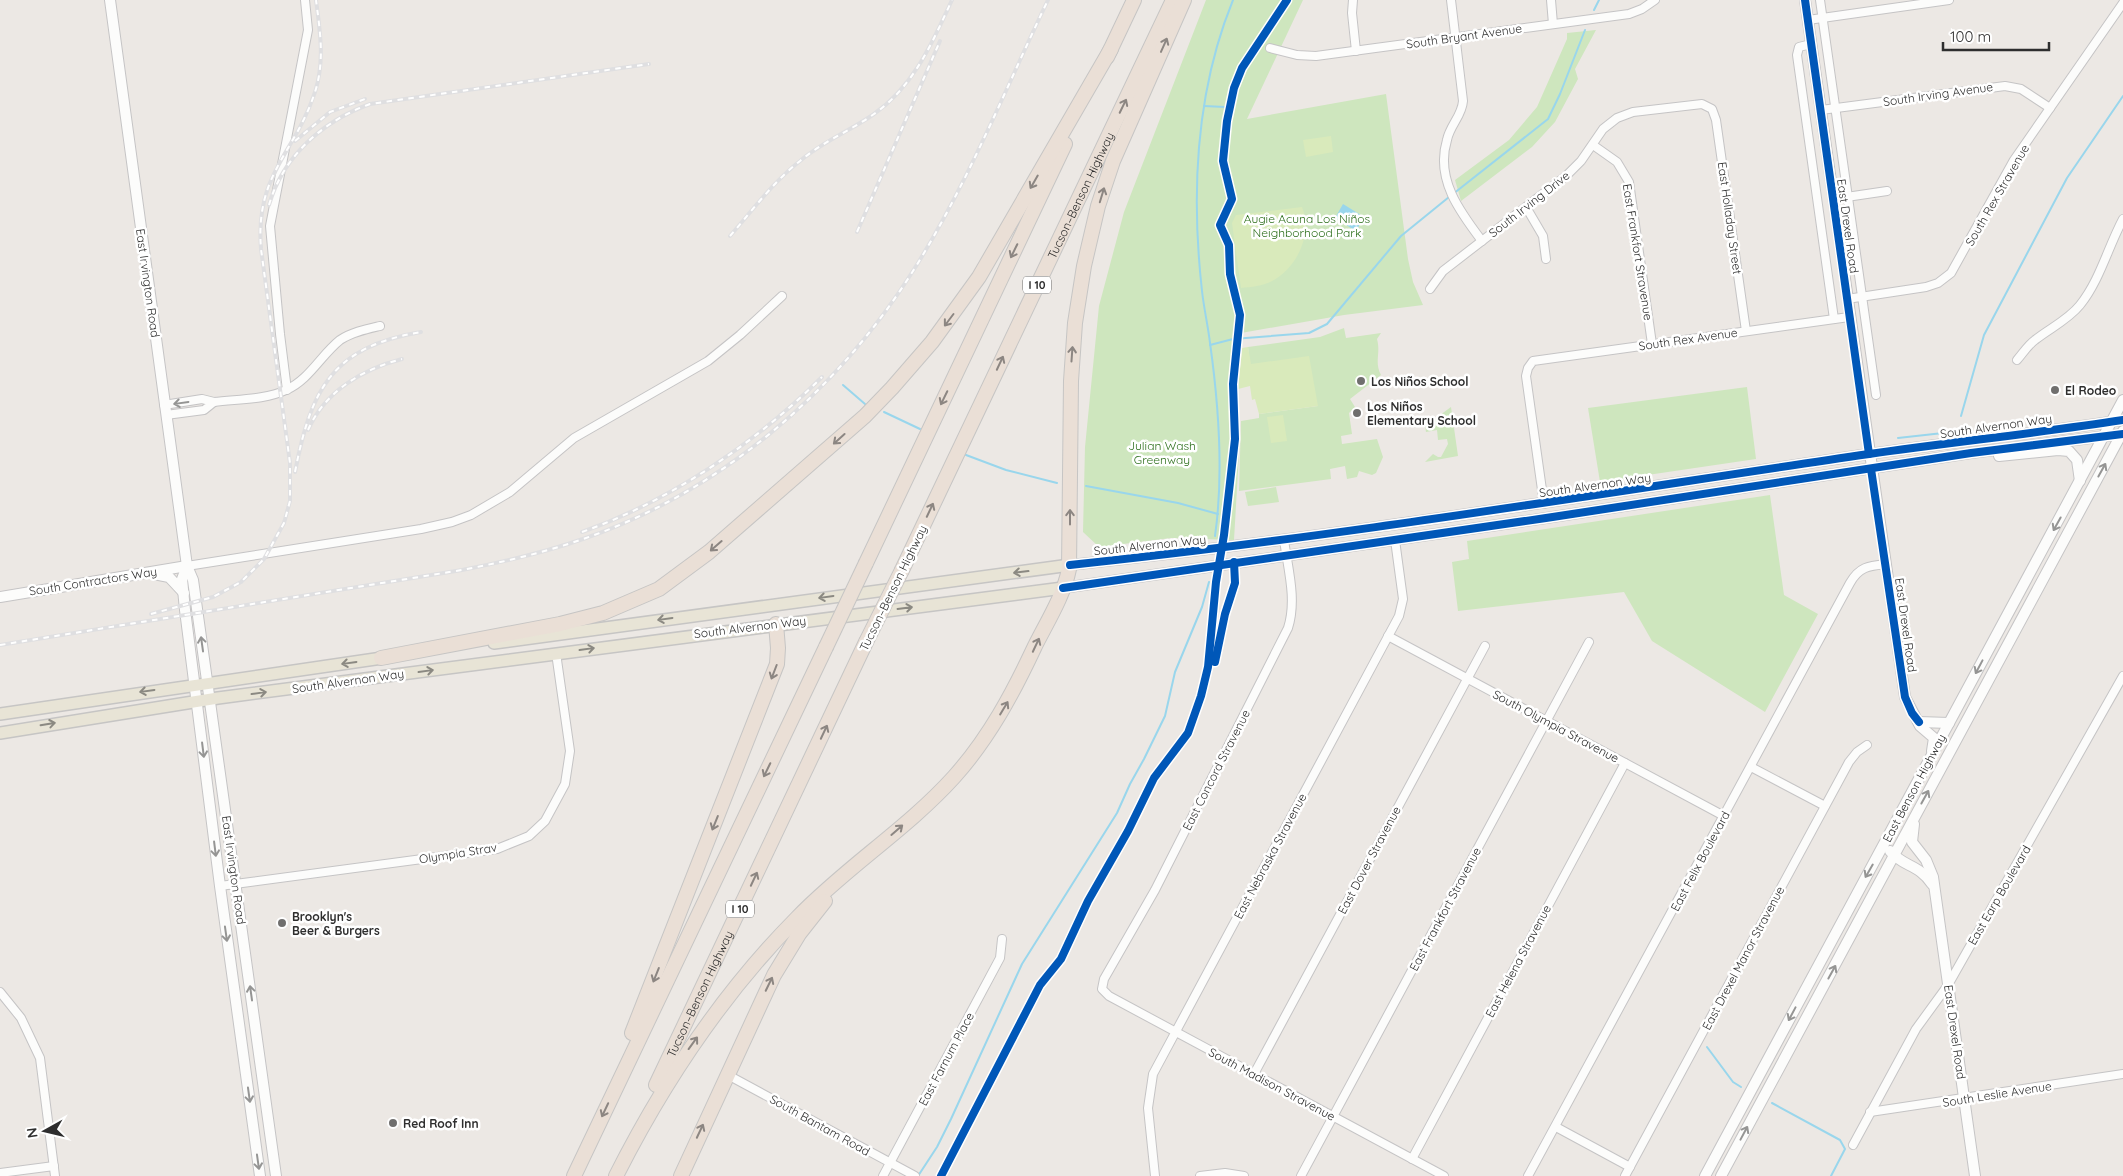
<svg xmlns="http://www.w3.org/2000/svg" width="2123" height="1176" viewBox="0 0 2123 1176" font-family="Quicksand,sans-serif">
	<rect width="100%" height="100%" fill="#ece8e4"/>
	<g fill="#cee6be">
		<path d="M 1206,0 L 1303,0 L 1247,119 L 1386,94 L 1408,259 L 1413,282 L 1423,305 L 1344,315 L 1241,333 L 1236,389 L 1240,437 L 1234,540 L 1171,538 L 1099,547 L 1083,532 L 1085,447 L 1099,306 L 1124,212 Z"/>
		<path d="M 1596,30 L 1575,69 L 1578,79 L 1555,122 L 1532,147 L 1461,201 L 1455,180 L 1509,140 L 1537,107 L 1567,39 L 1567,33 Z"/>
		<path d="M 1344,328 L 1346,338 L 1381,333 L 1377,339 C 1381,353 1374,362 1381,375 L 1350,399 L 1355,407 L 1349,413 L 1352,434 L 1341,436 L 1342,444 L 1377,439 L 1383,457 L 1376,473 L 1372,475 L 1359,471 L 1357,477 L 1347,479 L 1345,466 L 1330,469 L 1331,479 L 1239,491 L 1241,421 L 1259,418 L 1259,414 L 1318,406 L 1250,365 L 1248,347 L 1320,337 Z"/>
		<path d="M 1747,387 L 1756,459 L 1600,482 L 1588,408 Z"/>
		<path d="M 1451,407 L 1458,456 L 1425,462 L 1433,454 L 1438,457 L 1441,457 L 1448,444 L 1447,439 L 1438,440 L 1437,430 L 1426,432 L 1425,426 Z"/>
		<path d="M 1276,487 L 1279,502 L 1248,506 L 1245,492 Z"/>
		<path d="M 1770,495 L 1784,595 L 1818,614 L 1765,712 L 1652,641 L 1624,592 L 1458,611 L 1452,562 L 1469,559 L 1467,541 Z"/>
	</g>
	<g fill="#d9eabb">
		<path d="M 1331,136 L 1333,152 L 1306,157 L 1303,140 Z"/>
		<path d="M 1302,207 C 1313,234 1297,268 1272,281 C 1263,286 1251,287 1241,288 L 1232,223 L 1236,215 Z"/>
		<path d="M 1248,347 L 1251,364 L 1309,356 L 1318,406 L 1259,414 L 1255,399 L 1252,400 L 1250,386 L 1238,389 L 1242,348 Z"/>
		<path d="M 1283,415 L 1287,441 L 1271,443 L 1267,417 Z"/>
	</g>
	<path fill="#99d6ec" d="M 1343,204 L 1364,217 L 1356,231 L 1335,218 Z"/>
	<g fill="none" stroke-linecap="round" stroke-linejoin="round">
		<g stroke="#99d6ec" stroke-width="2">
			<path d="M 1594,10 L 1599,0"/>
			<path d="M 1204,106 L 1225,107"/>
			<path d="M 1453,194 L 1548,119 L 1560,94 L 1585,30"/>
			<path d="M 1210,345 L 1233,339 L 1309,333 L 1327,324 L 1401,236 L 1449,197"/>
			<path d="M 843,385 L 865,404"/>
			<path d="M 884,412 L 920,429"/>
			<path d="M 1961,416 L 1984,335 L 2067,178 L 2123,96"/>
			<path d="M 1898,438 L 1943,433"/>
			<path d="M 966,455 L 1006,470 L 1057,483"/>
			<path d="M 1086,486 L 1178,503 L 1218,514"/>
			<path d="M 1215,536 C 1224,473 1219,407 1210,343 C 1208,326 1204,309 1202,291 C 1191,193 1195,93 1233,0"/>
			<path d="M 1707,1047 L 1733,1082 L 1741,1087"/>
			<path d="M 1772,1103 L 1840,1140 L 1845,1149 L 1831,1176"/>
			<path d="M 918,1176 L 937,1147 L 951,1119 L 1022,964 L 1117,813 L 1130,784 L 1144,759 L 1165,716 L 1175,672 L 1202,607 L 1209,582"/>
		</g>
		<g stroke="#c5c4c5" stroke-width="10">
			<g id="street">
				<path d="M 1353,0 L 1352,13 L 1356,51"/>
				<path d="M 1451,0 L 1463,101 C 1462,116 1450,125 1447,140 C 1435,179 1460,212 1482,241"/>
				<path d="M 1551,0 L 1553,24"/>
				<path d="M 1820,0 L 1876,395"/>
				<path d="M 1808,20 L 1949,0"/>
				<path d="M 1811,44 L 1799,47 L 1797,55 L 1834,319"/>
				<path d="M 1270,48 L 1297,55 L 1316,56 L 1629,14 L 1642,9 L 1655,0"/>
				<path d="M 1821,110 L 2005,86 L 2021,89 L 2050,108"/>
				<path d="M 1593,145 L 1617,162 L 1629,182 L 1652,344"/>
				<path d="M 1833,199 L 1887,191"/>
				<path d="M 1526,207 L 1543,236 L 1546,259"/>
				<path d="M 1430,289 L 1443,271 L 1566,176 L 1581,161 L 1603,129 L 1617,118 L 1633,112 L 1702,104 L 1712,109 L 1716,120 L 1746,331"/>
				<path d="M 1847,299 L 1926,287 L 1938,283 L 1951,273 L 2014,160 L 2123,3"/>
				<path d="M 2017,360 C 2023,353 2028,345 2035,340 C 2050,328 2068,320 2080,305 C 2100,280 2108,247 2123,219"/>
				<path d="M 287,390 L 280,334 L 270,226 L 308,30 L 305,0"/>
				<path d="M 214,402 C 237,399 265,400 286,390 C 309,380 321,355 340,340 C 352,332 367,329 380,326"/>
				<path d="M 164,405 L 202,399 L 214,402 L 204,410 L 166,415"/>
				<path d="M 1544,504 L 1526,376 L 1528,368 L 1533,361 L 1849,317"/>
				<path d="M 1284,540 C 1288,569 1297,600 1288,628 L 1155,890 L 1104,979 L 1102,989 L 1109,996 L 1444,1176"/>
				<path d="M 187,566 L 421,529 L 452,522 L 471,515 L 510,492 L 574,438 L 708,361 L 740,335 L 782,296"/>
				<path d="M 1388,636 L 1724,816"/>
				<path d="M 1751,767 L 1825,806"/>
				<path d="M 220,886 L 497,849 L 529,836 L 545,821 L 565,784 L 570,751 L 556,653"/>
				<path d="M 0,992 L 21,1018 L 40,1058 L 55,1176"/>
				<path d="M 726,1074 L 915,1176"/>
				<path d="M 1254,1074 L 1485,646"/>
				<path d="M 1870,1112 L 2123,1074"/>
				<path d="M 1556,1127 L 1630,1167"/>
				<path d="M 1853,1145 L 1916,1029 L 1948,985 L 2123,676"/>
				<path d="M 1412,1159 L 1625,763"/>
				<path d="M 0,1173 L 54,1166"/>
				<path d="M 883,1176 L 1000,958 L 1002,939"/>
				<path d="M 1155,1176 L 1148,1108 L 1153,1074 L 1399,616 L 1403,599 L 1395,540"/>
				<path d="M 1200,1176 L 1225,1173 L 1244,1176"/>
				<path d="M 1301,1176 L 1589,642"/>
				<path d="M 1528,1176 L 1850,583 C 1859,567 1868,566 1886,564"/>
				<path d="M 1625,1176 L 1849,762 L 1857,752 L 1867,745"/>
			</g>
		</g>
		<g stroke="#c5c4c5" stroke-width="12">
			<g id="secondary">
				<path d="M 110,0 L 187,566 L 193,580 L 276,1176"/>
				<path d="M 1805,0 L 1905,697 L 1920,726 L 1934,738 L 1932,751"/>
				<path d="M 1999,456 L 2058,450 L 2069,451 L 2077,460 L 2080,481"/>
				<path d="M 1070,565 C 1337,537 1603,493 1869,454 C 1953,442 2039,433 2123,420"/>
				<path d="M 187,566 L 182,579 L 185,610 L 220,886 L 260,1176"/>
				<path d="M 154,574 L 169,577 L 184,593"/>
				<path d="M 1063,588 L 1546,518 L 1971,453 L 2123,434"/>
				<path d="M 0,597 L 187,566"/>
				<path d="M 1919,722 L 1949,723"/>
				<path d="M 1914,824 L 1912,842 L 1926,860 L 1933,877 L 1975,1176"/>
				<path d="M 1890,851 C 1903,867 1919,864 1932,884"/>
				<path d="M 1705,1176 L 2123,400"/>
				<path d="M 1721,1176 L 2123,431"/>
			</g>
		</g>
		<g stroke="#c6c5c4" stroke-width="14">
			<g id="primary">
				<path d="M 494,643 L 1070,565"/>
				<path d="M 0,714 L 389,657"/>
				<path d="M 0,733 L 218,698 L 1063,588"/>
			</g>
		</g>
		<g stroke="#c6c5c4" stroke-width="16">
			<g id="highway">
				<path d="M 1107,57 L 1134,0"/>
				<path d="M 866,563 L 1065,144"/>
				<path id="s1" d="M 902,570 L 1173,0"/>
				<path d="M 381,658 L 560,624 L 603,613 L 659,589 L 709,552 L 865,416 L 892,388 L 932,342 L 979,277 L 1111,49"/>
				<path d="M 632,1033 L 777,664 L 778,648 L 776,624"/>
				<path id="s2" d="M 656,1085 L 866,642"/>
				<path d="M 574,1176 L 826,647"/>
				<path d="M 616,1176 C 664,1081 722,994 797,918 C 846,867 907,829 954,777 C 989,738 1013,693 1035,646 C 1047,622 1064,595 1069,569 L 1071,381 L 1075,323 L 1084,266 L 1098,206 L 1113,161 L 1184,0"/>
				<path d="M 681,1176 L 774,975 L 799,934 L 825,901"/>
			</g>
		</g>
		<use href="#street" stroke="#fcfcfb" stroke-width="8"/>
		<use href="#secondary" stroke="#fcfcfb" stroke-width="10"/>
		<use href="#primary" stroke="#e8e4d6" stroke-width="11"/>
		<use href="#highway" stroke="#eadfd6" stroke-width="14"/>
		<g stroke="#dfdfe1" stroke-width="4">
			<g id="rail">
				<path d="M 295,141 L 330,112 L 365,99"/>
				<path d="M 269,205 C 283,156 323,121 370,104 L 649,64"/>
				<path d="M 857,232 L 940,41"/>
				<path d="M 730,236 C 752,211 773,182 800,161 C 822,142 850,131 874,114 C 914,86 932,43 952,0"/>
				<path d="M 308,430 C 325,391 363,369 402,359"/>
				<path d="M 295,472 C 311,389 332,347 421,332"/>
				<path d="M 582,532 C 670,501 756,443 822,377"/>
				<path d="M 151,614 L 213,597 L 241,582 L 264,559 L 284,523 L 290,501 L 290,463 L 261,249 C 255,173 295,154 315,92 C 325,61 320,31 316,0"/>
				<path d="M 0,645 L 462,570 C 503,562 543,553 583,539 C 720,492 836,393 913,271 C 966,187 1005,90 1048,0"/>
			</g>
		</g>
		<use href="#rail" stroke="#fff" stroke-width="2" stroke-dasharray="5.5" stroke-linecap="butt"/>
		<g stroke="#c6c5c4" stroke-width="16" stroke-linecap="butt">
			<g id="highway-bridge">
				<path d="M 866,642 L 902,570"/>
				<path d="M 826,647 L 866,563"/>
			</g>
		</g>
		<use href="#highway-bridge" stroke="#eadfd6" stroke-width="14"/>
		<g stroke="#fff" stroke-width="11">
			<g id="cycleway">
				<path d="M 1805,0 L 1869,454"/>
				<path d="M 1871,469 L 1905,697 L 1912,713 L 1919,722"/>
				<path d="M 1070,565 C 1337,537 1603,493 1869,454 C 1953,442 2039,433 2123,420"/>
				<path d="M 1063,588 L 1546,518 L 1971,453 L 2123,434"/>
				<path d="M 1215,662 L 1225,614 L 1235,583 L 1234,562"/>
				<path d="M 941,1176 L 1040,985 L 1061,959 L 1088,901 L 1128,831 L 1154,778 L 1188,733 L 1201,696 L 1208,667 L 1216,582 L 1224,535 L 1235,439 L 1233,384 L 1240,315 L 1230,274 L 1229,245 L 1220,225 L 1232,199 L 1223,161 L 1227,121 L 1234,88 L 1242,68 L 1287,0"/>
			</g>
		</g>
		<use href="#cycleway" stroke="#0057b8" stroke-width="8"/>
	</g>
	<defs><path id="oneway-shaft" d="M-6 0H5M1.5-3L5.5 0L1.5 3" fill="none" stroke-width="1.6" stroke-linecap="round" stroke-linejoin="round" transform="scale(1.25)"/></defs>
	<g stroke="#8c8682">
		<use href="#oneway-shaft" transform="translate(1164 45) rotate(-66)"/>
		<use href="#oneway-shaft" transform="translate(1123 106) rotate(-64)"/>
		<use href="#oneway-shaft" transform="translate(1034 182) rotate(120)"/>
		<use href="#oneway-shaft" transform="translate(1102 195) rotate(-73)"/>
		<use href="#oneway-shaft" transform="translate(1014 251) rotate(116)"/>
		<use href="#oneway-shaft" transform="translate(949 320) rotate(127)"/>
		<use href="#oneway-shaft" transform="translate(1072 354) rotate(-86)"/>
		<use href="#oneway-shaft" transform="translate(1000 363) rotate(-65)"/>
		<use href="#oneway-shaft" transform="translate(944 398) rotate(116)"/>
		<use href="#oneway-shaft" transform="translate(839 439) rotate(138)"/>
		<use href="#oneway-shaft" transform="translate(930 510) rotate(-65)"/>
		<use href="#oneway-shaft" transform="translate(1070 517) rotate(-90)"/>
		<use href="#oneway-shaft" transform="translate(716 546) rotate(139)"/>
		<use href="#oneway-shaft" transform="translate(1036 645) rotate(-65)"/>
		<use href="#oneway-shaft" transform="translate(774 672) rotate(111)"/>
		<use href="#oneway-shaft" transform="translate(1004 708) rotate(-59)"/>
		<use href="#oneway-shaft" transform="translate(824 732) rotate(-65)"/>
		<use href="#oneway-shaft" transform="translate(767 770) rotate(116)"/>
		<use href="#oneway-shaft" transform="translate(715 823) rotate(112)"/>
		<use href="#oneway-shaft" transform="translate(897 830) rotate(-41)"/>
		<use href="#oneway-shaft" transform="translate(754 879) rotate(-65)"/>
		<use href="#oneway-shaft" transform="translate(656 975) rotate(112)"/>
		<use href="#oneway-shaft" transform="translate(769 984) rotate(-64)"/>
		<use href="#oneway-shaft" transform="translate(693 1043) rotate(-54)"/>
		<use href="#oneway-shaft" transform="translate(605 1110) rotate(115)"/>
		<use href="#oneway-shaft" transform="translate(700 1131) rotate(-65)"/>
	</g>
	<g stroke="#959594">
		<use href="#oneway-shaft" transform="translate(181 403) rotate(172)"/>
		<use href="#oneway-shaft" transform="translate(2102 470) rotate(-61)"/>
		<use href="#oneway-shaft" transform="translate(2057 524) rotate(119)"/>
		<use href="#oneway-shaft" transform="translate(202 644) rotate(-98)"/>
		<use href="#oneway-shaft" transform="translate(1979 667) rotate(118)"/>
		<use href="#oneway-shaft" transform="translate(203 750) rotate(83)"/>
		<use href="#oneway-shaft" transform="translate(1925 797) rotate(-61)"/>
		<use href="#oneway-shaft" transform="translate(215 849) rotate(83)"/>
		<use href="#oneway-shaft" transform="translate(1869 871) rotate(120)"/>
		<use href="#oneway-shaft" transform="translate(226 934) rotate(82)"/>
		<use href="#oneway-shaft" transform="translate(1832 972) rotate(-61)"/>
		<use href="#oneway-shaft" transform="translate(251 993) rotate(-98)"/>
		<use href="#oneway-shaft" transform="translate(1792 1014) rotate(118)"/>
		<use href="#oneway-shaft" transform="translate(249 1095) rotate(82)"/>
		<use href="#oneway-shaft" transform="translate(1744 1133) rotate(-62)"/>
		<use href="#oneway-shaft" transform="translate(258 1162) rotate(82)"/>
	</g>
	<g stroke="#8b8982">
		<use href="#oneway-shaft" transform="translate(1021 572) rotate(173)"/>
		<use href="#oneway-shaft" transform="translate(826 597) rotate(172)"/>
		<use href="#oneway-shaft" transform="translate(905 608) rotate(-7)"/>
		<use href="#oneway-shaft" transform="translate(665 619) rotate(172)"/>
		<use href="#oneway-shaft" transform="translate(587 649) rotate(-8)"/>
		<use href="#oneway-shaft" transform="translate(349 663) rotate(172)"/>
		<use href="#oneway-shaft" transform="translate(426 671) rotate(-8)"/>
		<use href="#oneway-shaft" transform="translate(147 691) rotate(172)"/>
		<use href="#oneway-shaft" transform="translate(259 693) rotate(-8)"/>
		<use href="#oneway-shaft" transform="translate(48 724) rotate(-9)"/>
	</g>
	<g fill="#706f6e" stroke="#fff" stroke-width="2">
		<circle cx="1361" cy="381" r="5"/>
		<circle cx="2055" cy="390" r="5"/>
		<circle cx="1357" cy="413" r="5"/>
		<circle cx="282" cy="923" r="5"/>
		<circle cx="393" cy="1123" r="5"/>
	</g>
	<g text-anchor="middle" dominant-baseline="central" stroke-width="5" stroke-linejoin="round" paint-order="stroke">
		<g fill="#fff" stroke="#6d6d6d" stroke-width="1">
			<rect x="1023" y="276.5" width="28" height="17" rx="4"/>
			<rect x="726" y="900.5" width="28" height="17" rx="4"/>
		</g>
		<g font-size="11" font-weight="bold" fill="#2e2e2e">
			<text x="1037" y="285">I 10</text>
			<text x="740" y="909">I 10</text>
		</g>
		<g font-size="12" fill="#2e2e2e" stroke="#fff">
			<text transform="translate(1464 36) rotate(-8)">South Bryant Avenue</text>
			<text transform="translate(1938 94) rotate(-8)">South Irving Avenue</text>
			<text stroke="none"><textPath href="#s1" startOffset="415">Tucson–Benson Highway</textPath></text>
			<text transform="translate(1997 195) rotate(-60)">South Rex Stravenue</text>
			<text transform="translate(1529 204) rotate(-38)">South Irving Drive</text>
			<text transform="translate(1730 218) rotate(82)">East Holladay Street</text>
			<text transform="translate(1848 226) rotate(82)">East Drexel Road</text>
			<text transform="translate(1638 252) rotate(81)">East Frankfort Stravenue</text>
			<text transform="translate(148 283) rotate(82)">East Irvington Road</text>
			<text transform="translate(1688 339) rotate(-8)">South Rex Avenue</text>
			<text transform="translate(1996 426) rotate(-8)">South Alvernon Way</text>
			<text transform="translate(1595 485) rotate(-8)">South Alvernon Way</text>
			<text transform="translate(1150 545) rotate(-6)">South Alvernon Way</text>
			<text transform="translate(93 581) rotate(-9)">South Contractors Way</text>
			<text transform="translate(893 588) rotate(-64)">Tucson–Benson Highway</text>
			<text transform="translate(1906 625) rotate(82)">East Drexel Road</text>
			<text transform="translate(750 627) rotate(-7)">South Alvernon Way</text>
			<text transform="translate(348 681) rotate(-8)">South Alvernon Way</text>
			<text transform="translate(1556 726) rotate(28)">South Olympia Stravenue</text>
			<text transform="translate(1216 770) rotate(-63)">East Concord Stravenue</text>
			<text transform="translate(1914 788) rotate(-62)">East Benson Highway</text>
			<text transform="translate(458 853) rotate(-9)">Olympia Strav</text>
			<text transform="translate(1270 856) rotate(-62)">East Nebraska Stravenue</text>
			<text transform="translate(1369 860) rotate(-62)">East Dover Stravenue</text>
			<text transform="translate(1700 861) rotate(-62)">East Felix Boulevard</text>
			<text transform="translate(234 870) rotate(82)">East Irvington Road</text>
			<text transform="translate(1999 895) rotate(-60)">East Earp Boulevard</text>
			<text transform="translate(1445 909) rotate(-62)">East Frankfort Stravenue</text>
			<text transform="translate(1743 958) rotate(-62)">East Drexel Manor Stravenue</text>
			<text transform="translate(1518 961) rotate(-62)">East Helena Stravenue</text>
			<text stroke="none"><textPath href="#s2" startOffset="101">Tucson–Benson Highway</textPath></text>
			<text transform="translate(1955 1032) rotate(82)">East Drexel Road</text>
			<text transform="translate(946 1059) rotate(-62)">East Farnum Place</text>
			<text transform="translate(1272 1084) rotate(28)">South Madison Stravenue</text>
			<text transform="translate(1997 1094) rotate(-9)">South Leslie Avenue</text>
			<text transform="translate(820 1125) rotate(29)">South Bantam Road</text>
		</g>
		<g font-size="12" fill="#2c6e1b" stroke="#fff">
			<text x="1307" y="218">Augie Acuna Los Niños<tspan x="1307" dy="14">Neighborhood Park</tspan></text>
			<text x="1162" y="445">Julian Wash<tspan x="1162" dy="14">Greenway</tspan></text>
		</g>
		<g font-size="12" font-weight="bold" fill="#2e2e2e" stroke="#fff" text-anchor="start">
			<text x="1371" y="381">Los Niños School</text>
			<text x="2065" y="390">El Rodeo</text>
			<text x="1367" y="406">Los Niños<tspan x="1367" dy="14">Elementary School</tspan></text>
			<text x="292" y="916">Brooklyn's<tspan x="292" dy="14">Beer &amp; Burgers</tspan></text>
			<text x="403" y="1123">Red Roof Inn</text>
		</g>
	</g>
	<g transform="translate(45 1131) rotate(262)" stroke="#ffffff" stroke-width="4" paint-order="stroke">
	<path d="M0-4L9 19L0 12L-9 19Z" fill="#2e2e2e"/>
	<text y="-8" font-size="14" font-weight="bold" text-anchor="middle" fill="#2e2e2e">N</text>
	</g>
	<path d="M1943 42v8h106v-8" fill="none" stroke="#2e2e2e" stroke-width="2.5"/>
	<text x="1950" y="42" font-size="15" fill="#2e2e2e" stroke="#ffffff" stroke-width="4" paint-order="stroke">100 m</text>
</svg>
